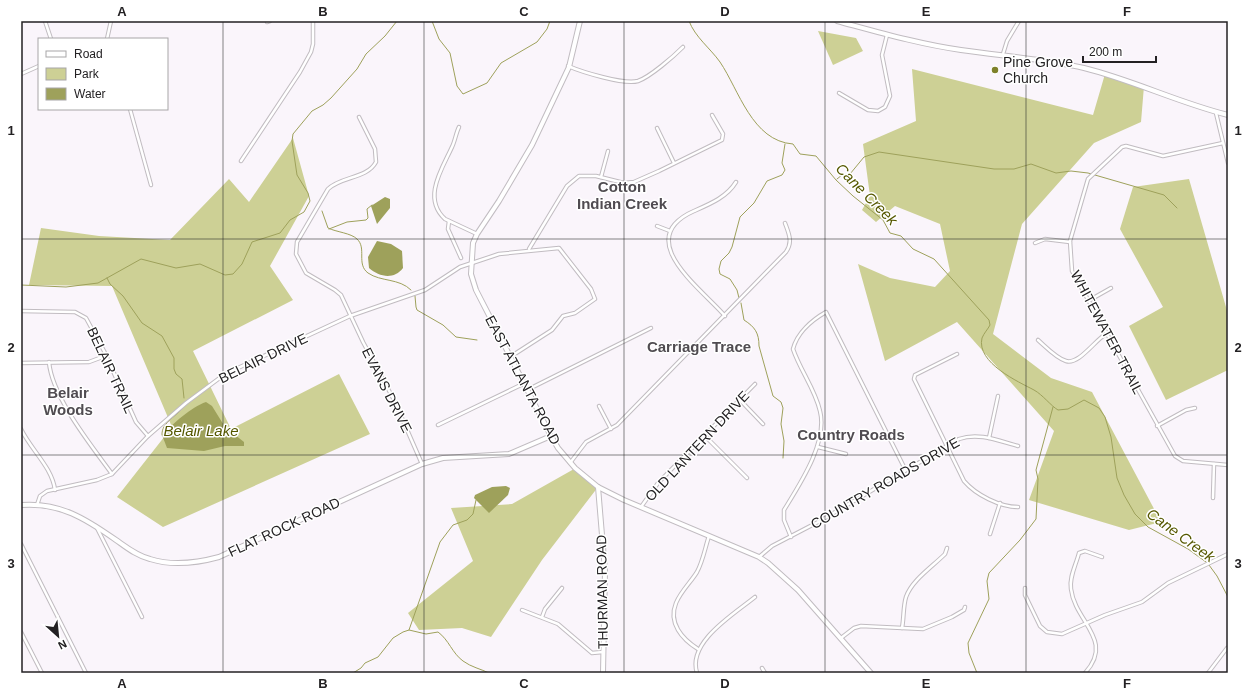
<svg xmlns="http://www.w3.org/2000/svg" width="1249" height="694" viewBox="0 0 1249 694" font-family="Helvetica,sans-serif">
	<rect width="100%" height="100%" fill="#faf5fb"/>
	<g fill="#cdd095">
		<path d="M 818,31 L 856,38 L 863,51 L 833,65 Z"/>
		<path d="M 912,69 L 1093,115 L 1105,74 L 1144,86 L 1141,122 L 1094,143 L 1022,224 L 993,334 L 1051,378 L 1092,392 L 1161,522 L 1129,530 L 1029,500 L 1054,431 L 957,322 L 885,361 L 858,264 L 890,278 L 935,287 L 950,271 L 940,224 L 895,206 L 876,222 L 862,210 L 870,196 L 863,144 L 916,121 Z"/>
		<path d="M 293,138 L 309,196 L 270,266 L 293,300 L 193,351 L 231,429 L 339,374 L 370,434 L 163,527 L 117,497 L 172,427 L 112,286 L 29,285 L 41,228 L 99,236 L 170,240 L 229,179 L 249,202 Z"/>
		<path d="M 1189,179 L 1228,314 L 1228,370 L 1166,400 L 1129,326 L 1163,307 L 1120,229 L 1133,187 Z"/>
		<path d="M 574,469 L 598,487 L 542,560 L 491,637 L 462,628 L 419,630 L 408,613 L 473,561 L 451,508 L 512,504 Z"/>
	</g>
	<g fill="#9ea15b">
		<path d="M 385,197 L 390,199 L 390,208 L 377,224 L 371,206 Z"/>
		<path d="M 377,241 L 391,244 L 402,251 L 403,268 C 394,280 379,277 369,268 L 368,257 Z"/>
		<path d="M 206,402 L 212,406 L 225,427 L 244,442 L 244,446 L 225,446 L 204,451 L 167,448 L 162,435 C 173,424 191,407 206,402 Z"/>
		<path d="M 506,486 L 510,488 L 508,495 L 489,513 L 474,498 L 475,495 L 492,487 Z"/>
	</g>
	<g fill="none" stroke-linecap="round" stroke-linejoin="round">
		<g stroke="#9ea15b" stroke-width="1">
			<path d="M 432,21 L 439,39 L 450,53 L 457,86 L 463,94 L 487,83 L 501,63 L 537,42 L 547,29 L 550,21"/>
			<path d="M 689,21 C 695,37 710,48 720,62 C 739,90 752,141 793,144 L 800,154 L 816,156 L 836,180 L 853,196 L 883,220 L 890,233 L 901,236 L 913,249 L 934,259 L 989,320 L 990,325 C 988,329 984,333 982,338 C 976,363 1019,382 1034,390 C 1043,395 1051,406 1058,410 L 1068,409 L 1084,400 L 1099,408 L 1105,417 L 1111,437 L 1117,478 L 1124,495 L 1135,514 L 1148,527 L 1188,549 L 1206,562"/>
			<path d="M 837,179 L 842,175 L 850,174 L 864,157 L 879,152 L 994,169 L 1014,169 L 1031,164 L 1056,173 L 1071,171 L 1088,173 L 1164,195 L 1177,208"/>
			<path d="M 322,211 L 328,228 C 336,232 351,233 357,239 C 367,248 356,264 368,273 C 381,282 399,278 411,290"/>
			<path d="M 329,229 L 347,222 L 366,220 L 368,218 L 367,209 L 372,205"/>
			<path d="M 107,278 L 110,284 L 123,296 L 142,323 L 162,336 L 174,358 L 174,369 L 176,374 L 182,379 L 184,398"/>
			<path d="M 21,285 L 66,287 L 98,283 L 141,259 L 176,268 L 200,264 L 225,275 L 233,274 L 242,264 L 252,242 L 280,233 L 290,220 L 304,212 L 310,201 L 308,193 L 297,175 L 292,141 L 293,134 L 312,111 L 323,105 L 331,98 L 357,69 L 366,54 L 385,36 L 397,21"/>
			<path d="M 415,296 L 416,307 L 417,310 L 443,325 L 456,337 L 477,340"/>
			<path d="M 739,298 L 737,290 L 730,279 L 720,274 L 719,269 L 721,261 L 729,253 L 732,247 L 740,217 L 754,203 L 767,181 L 782,175 L 785,170 L 782,163 L 785,144"/>
			<path d="M 741,303 L 744,320 C 755,327 759,333 759,346 L 773,396 L 781,402 L 783,408 L 781,424 L 784,441 L 783,458"/>
			<path d="M 162,435 C 161,422 178,416 184,406"/>
			<path d="M 1209,565 L 1217,576 L 1228,597"/>
			<path d="M 409,630 L 440,542 L 453,525 L 467,520 L 473,514 L 476,500"/>
			<path d="M 353,673 L 361,668 L 365,663 L 378,657 L 393,638 L 403,632 L 409,630 L 426,634 L 438,632 C 449,640 452,653 463,661 C 471,667 481,669 489,673"/>
			<path d="M 977,673 L 969,653 L 968,643 L 989,599 L 987,581 L 989,573 L 1020,540 L 1036,519 L 1038,479 L 1036,470 L 1053,407"/>
		</g>
		<g stroke="#c1bcc1" stroke-width="4.5">
			<g id="street">
				<path d="M 45,21 L 51,39"/>
				<path d="M 267,22 L 270,21"/>
				<path d="M 107,39 L 111,21"/>
				<path d="M 1003,54 L 1007,41 L 1019,21"/>
				<path d="M 568,66 C 582,72 624,85 638,81 C 650,77 674,56 683,47"/>
				<path d="M 21,74 L 39,66"/>
				<path d="M 839,93 L 868,110 L 878,111 L 885,107 L 890,96 L 882,55 L 887,35"/>
				<path d="M 130,109 L 151,185"/>
				<path d="M 1216,113 L 1228,163"/>
				<path d="M 359,117 L 375,149 L 376,162 C 367,179 341,176 328,189 L 297,242 L 296,254 L 306,273 L 335,290 L 341,295 L 363,342 L 394,400 L 422,464"/>
				<path d="M 459,127 C 456,133 455,141 452,147 C 442,169 422,198 445,219 L 477,234"/>
				<path d="M 657,128 L 674,163"/>
				<path d="M 1223,143 L 1163,156 L 1126,146 L 1122,147 L 1088,179 L 1070,241 L 1072,271 L 1175,456 L 1183,461 L 1228,465"/>
				<path d="M 241,161 L 300,72 L 311,52 L 313,44 L 313,21"/>
				<path d="M 601,177 L 608,151"/>
				<path d="M 449,221 L 448,229 L 461,258"/>
				<path d="M 657,226 L 670,231"/>
				<path d="M 1035,243 L 1045,239 L 1070,242"/>
				<path d="M 529,249 L 567,186 L 579,176 L 596,176 L 624,183 L 634,182 L 659,171 L 722,140 L 723,134 L 712,115"/>
				<path d="M 1088,301 L 1111,288"/>
				<path d="M 21,311 L 75,312 L 86,318 L 104,351 L 136,422 L 148,436"/>
				<path d="M 725,316 C 702,289 631,239 694,211 C 710,204 727,197 736,182"/>
				<path d="M 1038,340 C 1046,347 1056,358 1066,361 C 1079,365 1095,340 1106,334"/>
				<path d="M 957,354 L 915,375 L 914,379 L 964,481 C 976,495 1000,507 1018,507"/>
				<path d="M 49,362 C 52,397 91,445 112,474"/>
				<path d="M 21,363 L 89,362 L 105,356"/>
				<path d="M 527,390 L 651,328"/>
				<path d="M 740,400 L 763,424"/>
				<path d="M 599,406 L 611,429"/>
				<path d="M 438,425 L 523,384"/>
				<path d="M 1157,426 L 1186,410 L 1195,408"/>
				<path d="M 21,429 C 31,450 52,467 55,490"/>
				<path d="M 705,436 L 747,478"/>
				<path d="M 989,438 L 998,396"/>
				<path d="M 818,447 L 846,454"/>
				<path d="M 570,463 L 586,442 L 617,425 L 786,252 C 793,242 789,234 785,223"/>
				<path d="M 1213,498 L 1214,464"/>
				<path d="M 37,505 L 40,496 L 47,491 L 97,480 L 112,474 L 148,436 L 186,403 L 225,374 L 350,316 L 425,290 L 460,267 L 499,254 L 559,248 L 591,289 L 595,299 L 575,313 L 563,316 L 552,330 L 510,357"/>
				<path d="M 641,507 L 658,483 L 755,384"/>
				<path d="M 96,526 L 142,617"/>
				<path d="M 990,534 L 1000,503"/>
				<path d="M 791,537 L 784,520 L 784,510 C 800,484 828,442 820,411 C 815,389 800,370 793,349 C 797,333 812,320 826,312 L 905,469"/>
				<path d="M 21,544 L 86,673"/>
				<path d="M 759,557 L 772,546 L 820,521 L 959,439 C 979,432 999,441 1018,446"/>
				<path d="M 1025,588 L 1025,595 L 1040,626 L 1047,632 L 1062,634 L 1105,615 L 1142,602 L 1168,583 L 1228,554"/>
				<path d="M 522,610 L 558,624 L 592,653 L 603,652"/>
				<path d="M 542,617 L 545,609 L 562,588"/>
				<path d="M 902,628 C 904,618 903,607 906,597 C 912,580 932,567 945,554 L 947,548"/>
				<path d="M 21,632 L 42,673"/>
				<path d="M 841,638 L 854,628 L 861,626 L 923,629 L 952,617 L 964,610 L 965,607"/>
				<path d="M 698,649 C 682,639 668,623 676,603 C 681,591 691,582 697,572 C 703,561 705,548 709,536"/>
				<path d="M 762,668 L 765,673"/>
				<path d="M 697,673 C 687,642 734,614 755,597"/>
				<path d="M 1085,673 C 1115,640 1075,622 1071,589 C 1069,577 1076,565 1079,553 L 1085,551 L 1102,557"/>
				<path d="M 1208,673 L 1227,648"/>
			</g>
		</g>
		<g stroke="#c1bcc1" stroke-width="6">
			<g id="secondary">
				<path d="M 580,21 L 569,67 L 532,145 L 499,201 L 477,234 L 473,243 L 471,274 L 476,290 L 551,436 L 558,448 L 575,468 L 598,487 L 624,500 L 759,557 L 768,563 L 798,590 L 871,673"/>
				<path d="M 837,21 C 878,32 919,44 961,50 C 1002,56 1043,59 1084,68 C 1133,80 1179,103 1228,115"/>
				<path d="M 598,487 L 605,571 L 603,673"/>
				<path d="M 21,505 C 60,502 86,519 116,540 C 126,547 137,556 150,559 C 172,566 197,563 219,557 L 422,464 L 443,458 L 509,454 L 551,436"/>
			</g>
		</g>
		<use href="#street" stroke="#fff" stroke-width="2.5"/>
		<use href="#secondary" stroke="#fff" stroke-width="4"/>
	</g>
	<path fill="none" stroke="#232123" stroke-width="1" stroke-opacity="0.55" d="M 223,21 L 223,673M 424,21 L 424,673M 624,21 L 624,673M 825,21 L 825,673M 1026,21 L 1026,673M 21,239 L 1228,239M 21,455 L 1228,455"/>
	<circle fill="#7e812a" stroke="#fff" stroke-width="1.5" cx="995" cy="70" r="4"/>
	<g text-anchor="middle" dominant-baseline="central" stroke-width="3" stroke-linejoin="round" paint-order="stroke">
		<g font-size="14" fill="#232123" stroke="#fff" text-anchor="start">
			<text x="1003" y="62">Pine Grove<tspan x="1003" dy="16">Church</tspan></text>
		</g>
		<g font-size="14" fill="#232123" stroke="#fff">
			<text transform="translate(1107 332) rotate(62)">WHITEWATER TRAIL</text>
			<text transform="translate(263 358) rotate(-26)">BELAIR DRIVE</text>
			<text transform="translate(111 370) rotate(65)">BELAIR TRAIL</text>
			<text transform="translate(523 380) rotate(62)">EAST ATLANTA ROAD</text>
			<text transform="translate(387 390) rotate(63)">EVANS DRIVE</text>
			<text transform="translate(697 446) rotate(-47)">OLD LANTERN DRIVE</text>
			<text transform="translate(885 483) rotate(-30)">COUNTRY ROADS DRIVE</text>
			<text transform="translate(284 527) rotate(-25)">FLAT ROCK ROAD</text>
			<text transform="translate(602 592) rotate(-91)">THURMAN ROAD</text>
		</g>
		<g font-size="15" font-weight="bold" fill="#504c51" stroke="#fff">
			<text x="622" y="186">Cotton<tspan x="622" dy="17">Indian Creek</tspan></text>
			<text x="699" y="346">Carriage Trace</text>
			<text x="68" y="392">Belair<tspan x="68" dy="17">Woods</tspan></text>
			<text x="851" y="434">Country Roads</text>
		</g>
		<g font-size="15" font-style="italic" fill="#565800" stroke="#fff">
			<text transform="translate(867 194) rotate(45)">Cane Creek</text>
			<text x="201" y="430">Belair Lake</text>
			<text transform="translate(1181 535) rotate(36)">Cane Creek</text>
		</g>
	</g>
	<rect width="1249" height="694" fill="none" stroke="#ffffff" stroke-width="44"/>
	<rect x="38" y="38" width="130" height="72" fill="#ffffff" stroke="#a7a6a7"/>
	<rect x="46" y="51" width="20" height="6" fill="#ffffff" stroke="#a7a6a7"/>
	<text x="74" y="58" font-size="12" fill="#232123">Road</text>
	<rect x="46" y="68" width="20" height="12" fill="#cdd095" stroke="#a7a6a7"/>
	<text x="74" y="78" font-size="12" fill="#232123">Park</text>
	<rect x="46" y="88" width="20" height="12" fill="#9ea15b" stroke="#a7a6a7"/>
	<text x="74" y="98" font-size="12" fill="#232123">Water</text>
	<g transform="translate(58 636) rotate(153)" stroke="#ffffff" stroke-width="3" paint-order="stroke">
	<path d="M0-3L7 15L0 10L-7 15Z" fill="#232123"/>
	<text y="-6" font-size="11" font-weight="bold" text-anchor="middle" fill="#232123">N</text>
	</g>
	<path d="M1083 56v6h73v-6" fill="none" stroke="#232123" stroke-width="2"/>
	<text x="1089" y="56" font-size="12" fill="#232123" stroke="#ffffff" stroke-width="3" paint-order="stroke">200 m</text>
	<rect x="22" y="22" width="1205" height="650" fill="none" stroke="#232123" stroke-width="1.5"/>
	<g font-size="13" text-anchor="middle" font-weight="bold" fill="#232123">
		<text x="122" y="16">A</text>
		<text x="323" y="16">B</text>
		<text x="524" y="16">C</text>
		<text x="725" y="16">D</text>
		<text x="926" y="16">E</text>
		<text x="1127" y="16">F</text>
		<text x="11" y="135">1</text>
		<text x="1238" y="135">1</text>
		<text x="11" y="352">2</text>
		<text x="1238" y="352">2</text>
		<text x="11" y="568">3</text>
		<text x="1238" y="568">3</text>
		<text x="122" y="688">A</text>
		<text x="323" y="688">B</text>
		<text x="524" y="688">C</text>
		<text x="725" y="688">D</text>
		<text x="926" y="688">E</text>
		<text x="1127" y="688">F</text>
	</g>
</svg>
